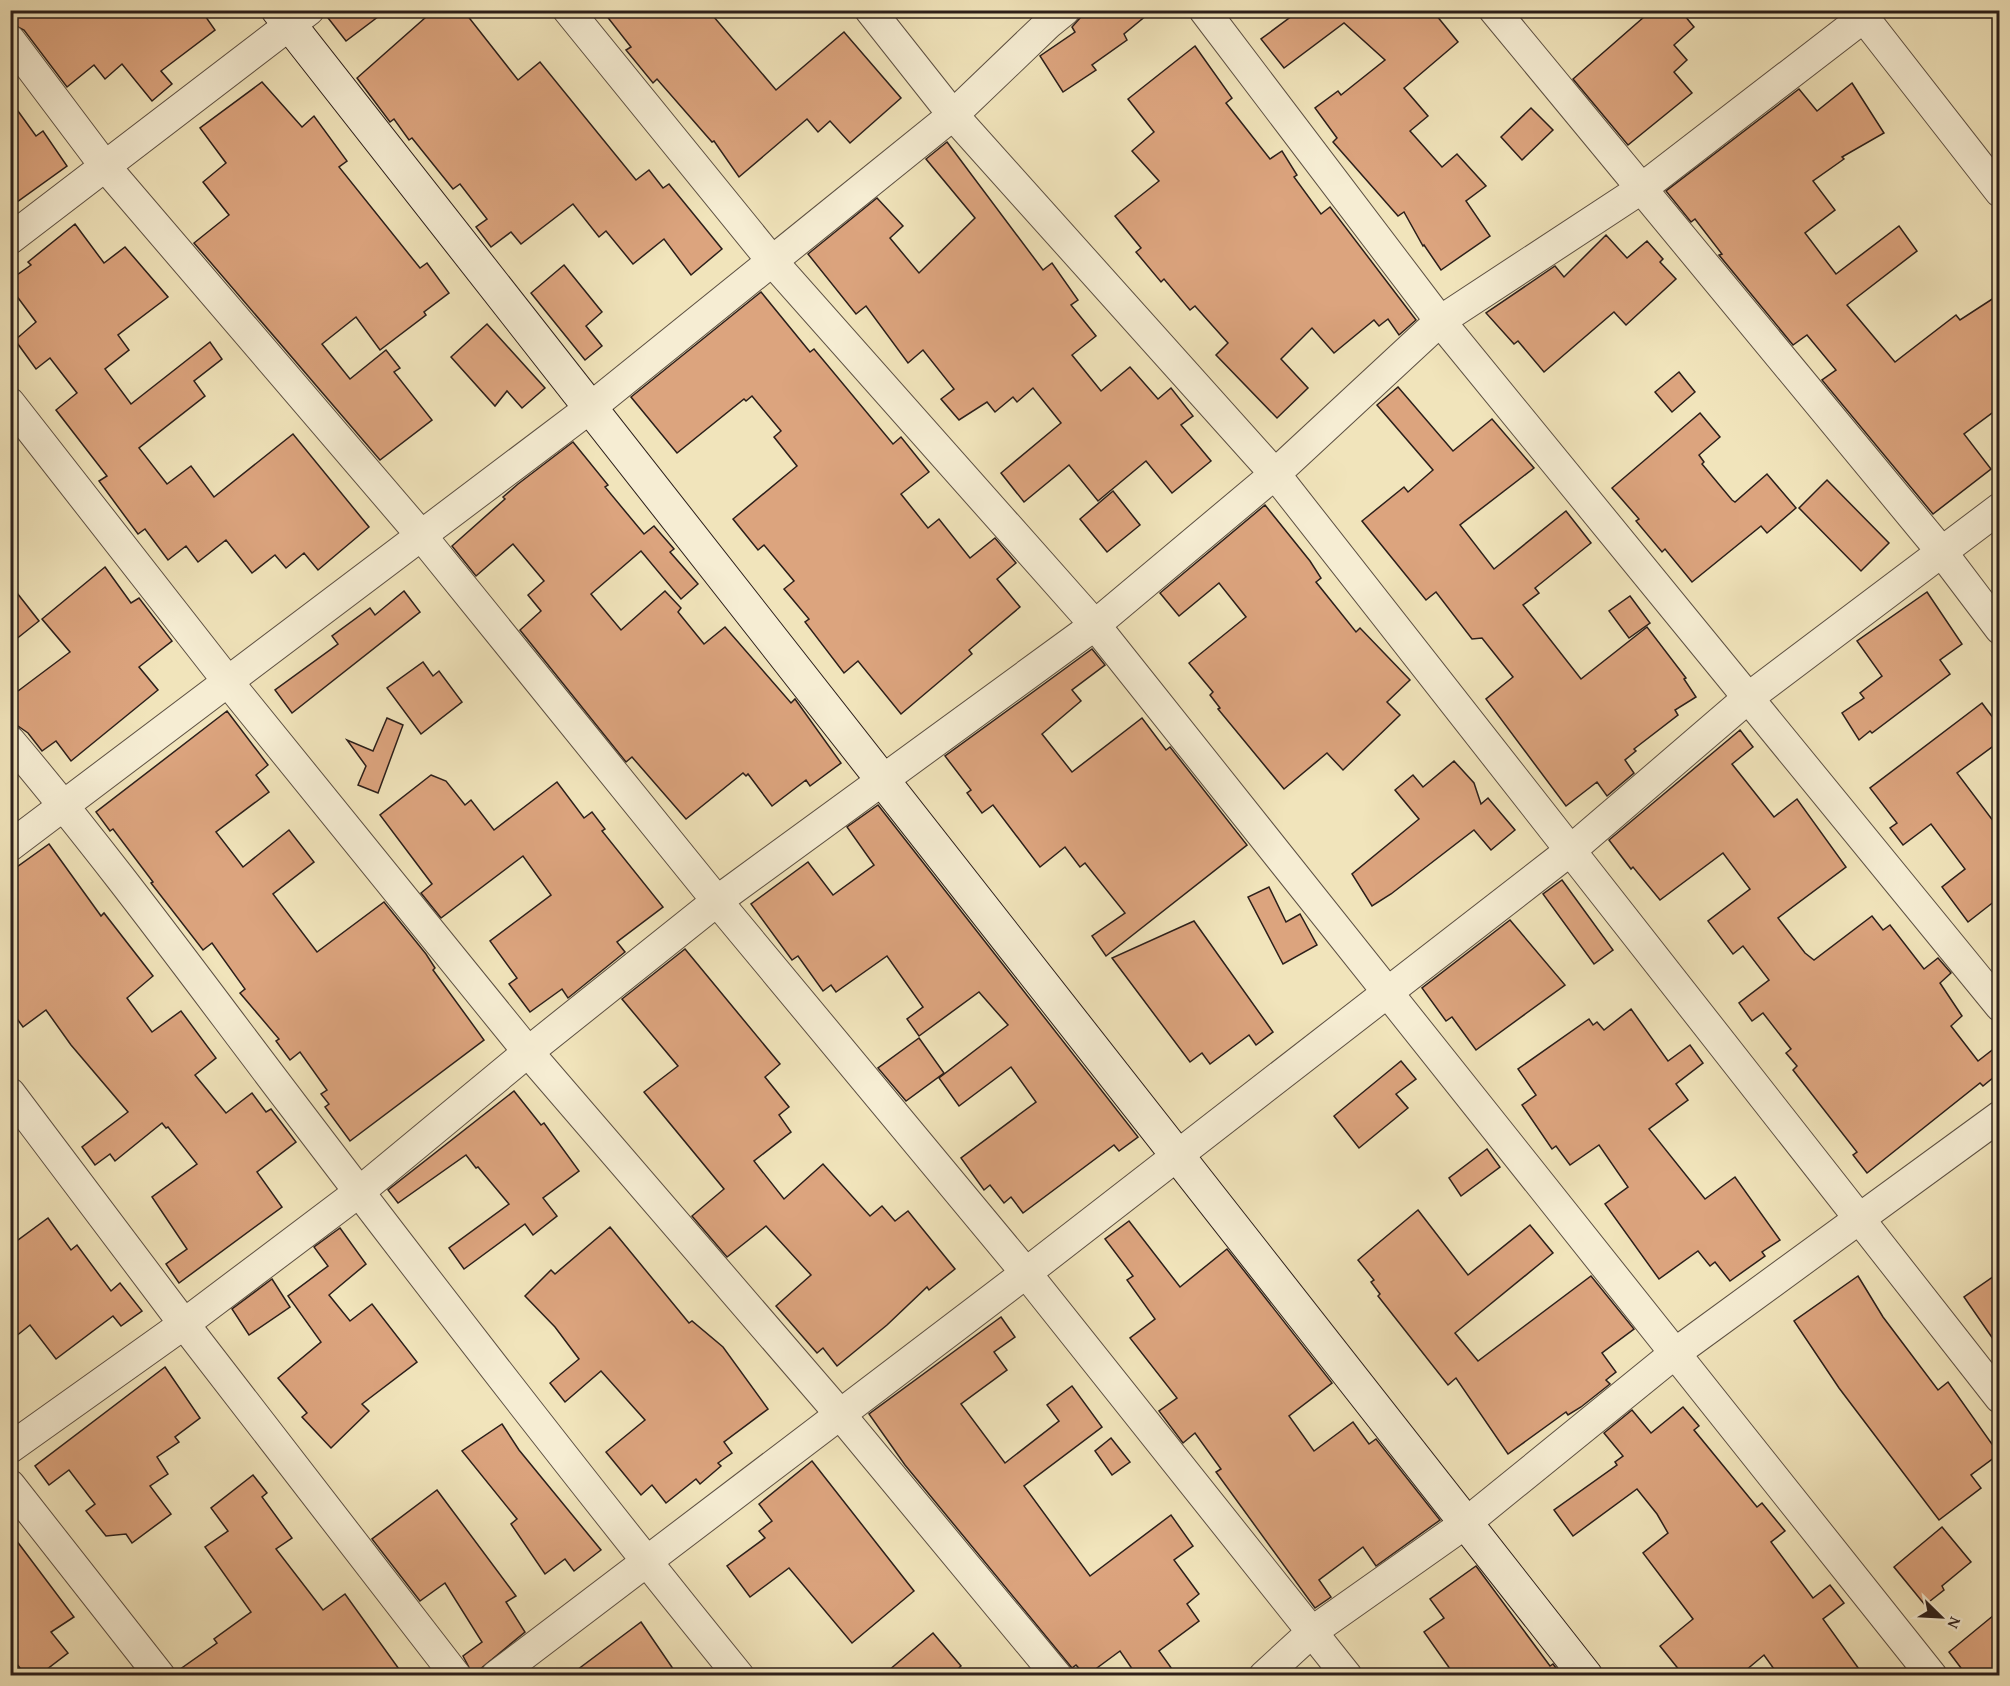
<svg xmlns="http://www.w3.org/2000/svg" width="2010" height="1686" viewBox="0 0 2010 1686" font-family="'Gentium Book Plus',serif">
	<rect width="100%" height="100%" fill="#f1e4bb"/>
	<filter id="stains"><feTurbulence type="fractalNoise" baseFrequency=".00333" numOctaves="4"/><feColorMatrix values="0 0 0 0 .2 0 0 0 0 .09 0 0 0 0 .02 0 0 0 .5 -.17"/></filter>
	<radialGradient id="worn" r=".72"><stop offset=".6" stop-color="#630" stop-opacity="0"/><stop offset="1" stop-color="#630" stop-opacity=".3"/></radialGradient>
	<g fill="#dca47e" stroke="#2c1f1a" stroke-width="1.5">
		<path d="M 10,10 L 201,10 L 215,30 L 161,71 L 172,84 L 152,101 L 122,64 L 105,79 L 94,65 L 67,87 L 24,30 L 10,23 Z"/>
		<path d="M 326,10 L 387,10 L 346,41 L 325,14 Z"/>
		<path d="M 434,10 L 463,10 L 518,80 L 540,62 L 636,180 L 649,170 L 663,188 L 669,184 L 722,249 L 691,275 L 664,239 L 633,264 L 606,231 L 599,237 L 573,204 L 521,244 L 511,232 L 491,247 L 476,227 L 487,219 L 460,184 L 453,189 L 412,138 L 409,140 L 394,119 L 390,122 L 357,78 Z"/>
		<path d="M 602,10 L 708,10 L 776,90 L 844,32 L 901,98 L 850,143 L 830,121 L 818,132 L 807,119 L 739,177 L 714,141 L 712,142 L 657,79 L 653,83 L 626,50 L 631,47 Z"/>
		<path d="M 1082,10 L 1153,10 L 1124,34 L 1127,40 L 1092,65 L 1096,70 L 1063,92 L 1040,56 L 1075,32 L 1072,27 L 1081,17 Z"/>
		<path d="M 1300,10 L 1432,10 L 1458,42 L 1404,88 L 1428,116 L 1410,131 L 1442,167 L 1457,154 L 1486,186 L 1466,201 L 1490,236 L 1441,270 L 1424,245 L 1423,246 L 1404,212 L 1398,216 L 1333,142 L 1337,138 L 1315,108 L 1338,91 L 1341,95 L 1385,60 L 1344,23 L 1284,68 L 1261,39 Z"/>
		<path d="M 1652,10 L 1680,10 L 1694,27 L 1674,45 L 1687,60 L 1674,72 L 1692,93 L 1628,145 L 1573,79 Z"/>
		<path d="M 1195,46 L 1232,98 L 1226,103 L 1270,159 L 1282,151 L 1297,175 L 1294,177 L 1321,214 L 1330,207 L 1416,320 L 1399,335 L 1388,319 L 1379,326 L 1374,320 L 1334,353 L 1312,328 L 1281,359 L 1308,388 L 1277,418 L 1216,355 L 1228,343 L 1195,306 L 1190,310 L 1164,279 L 1161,282 L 1136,252 L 1141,248 L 1115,216 L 1159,181 L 1132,151 L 1154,132 L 1128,99 Z"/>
		<path d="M 262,82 L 302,127 L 314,116 L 347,161 L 339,167 L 420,268 L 427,263 L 449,293 L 424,312 L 426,315 L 380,350 L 356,317 L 322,344 L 350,379 L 386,350 L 400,368 L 394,372 L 432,420 L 380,460 L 194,243 L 229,215 L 203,182 L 226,163 L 200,128 Z"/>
		<path d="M 1852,83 L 1884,133 L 1842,157 L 1844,159 L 1813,181 L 1835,210 L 1805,233 L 1836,274 L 1899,226 L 1917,251 L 1847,305 L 1895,362 L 1956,315 L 1960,320 L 2000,294 L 2000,407 L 1964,434 L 1991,469 L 1933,514 L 1822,380 L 1836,370 L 1807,335 L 1793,345 L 1719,255 L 1722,254 L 1695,219 L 1691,222 L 1666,191 L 1799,89 L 1817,111 Z"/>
		<path d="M 10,100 L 36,136 L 43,131 L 67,166 L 10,207 Z"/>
		<path d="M 1531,108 L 1553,130 L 1522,160 L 1501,137 Z"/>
		<path d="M 947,142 L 1043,270 L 1052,263 L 1078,300 L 1071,305 L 1096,336 L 1072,355 L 1101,391 L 1130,367 L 1158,399 L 1171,388 L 1193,416 L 1181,425 L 1211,461 L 1172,493 L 1146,461 L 1098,501 L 1069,465 L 1024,502 L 1001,473 L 1061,423 L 1033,388 L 1017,402 L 1013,397 L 995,412 L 987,402 L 959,420 L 941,399 L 954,389 L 923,350 L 908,363 L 866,306 L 856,314 L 808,254 L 877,198 L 903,226 L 890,238 L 919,273 L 975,218 L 926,159 Z"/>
		<path d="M 75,224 L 104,263 L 125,247 L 168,297 L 118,335 L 129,350 L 105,369 L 131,404 L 210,342 L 222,359 L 194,381 L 205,396 L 139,448 L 167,484 L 191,466 L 214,497 L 293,434 L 369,527 L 318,570 L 304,553 L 286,568 L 275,555 L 252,573 L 226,540 L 198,562 L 186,546 L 168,560 L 145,529 L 138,534 L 99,481 L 107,476 L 56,410 L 77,393 L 50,358 L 36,369 L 15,340 L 36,322 L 10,287 L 10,280 L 31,265 L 28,262 Z"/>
		<path d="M 1606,235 L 1627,258 L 1647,241 L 1663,259 L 1660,262 L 1676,279 L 1626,325 L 1614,312 L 1544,372 L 1518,341 L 1514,344 L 1486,313 L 1555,266 L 1564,277 Z"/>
		<path d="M 564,265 L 602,312 L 586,326 L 602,346 L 585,360 L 531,293 Z"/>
		<path d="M 761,292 L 810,352 L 814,349 L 893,444 L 901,437 L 929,472 L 901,494 L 928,528 L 939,519 L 970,558 L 995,538 L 1016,563 L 997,579 L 1020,607 L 969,650 L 972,654 L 901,714 L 858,661 L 844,673 L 805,622 L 809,619 L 784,589 L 794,581 L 764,545 L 758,550 L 733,519 L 797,466 L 774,437 L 781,431 L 752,396 L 746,401 L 744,399 L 677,453 L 631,397 Z"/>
		<path d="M 487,324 L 545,388 L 522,408 L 507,391 L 495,406 L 451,357 Z"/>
		<path d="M 1679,372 L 1695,392 L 1672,412 L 1655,392 Z"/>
		<path d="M 1398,387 L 1453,451 L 1492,419 L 1534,468 L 1460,525 L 1494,569 L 1566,511 L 1591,543 L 1535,588 L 1539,593 L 1523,605 L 1581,679 L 1647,627 L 1686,678 L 1684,679 L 1696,697 L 1675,710 L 1678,715 L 1634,749 L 1636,751 L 1625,760 L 1634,773 L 1607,796 L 1597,782 L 1566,806 L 1486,699 L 1513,677 L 1482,638 L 1472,639 L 1436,592 L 1426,600 L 1362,521 L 1404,487 L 1408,492 L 1433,470 L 1377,405 Z"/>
		<path d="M 1700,413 L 1720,437 L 1699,455 L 1704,462 L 1702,464 L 1732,500 L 1735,502 L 1767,474 L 1796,508 L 1767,533 L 1761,526 L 1692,582 L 1665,549 L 1662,552 L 1636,521 L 1639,519 L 1612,488 Z"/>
		<path d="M 573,442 L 608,485 L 605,487 L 644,534 L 654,526 L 674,549 L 670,552 L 698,584 L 681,599 L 641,551 L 591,594 L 621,630 L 665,591 L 681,608 L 678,612 L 704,644 L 725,627 L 791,703 L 795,699 L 841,763 L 810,786 L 806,780 L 772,806 L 748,774 L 746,776 L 743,773 L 686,819 L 632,757 L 626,762 L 520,630 L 541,611 L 528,595 L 544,581 L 513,544 L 476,576 L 452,546 L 505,499 L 503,497 L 518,484 Z"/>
		<path d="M 1827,480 L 1889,543 L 1861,571 L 1799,508 Z"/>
		<path d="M 1113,491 L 1140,525 L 1107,552 L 1080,519 Z"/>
		<path d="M 1265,505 L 1310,561 L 1321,578 L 1316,582 L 1356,632 L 1360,628 L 1410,680 L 1387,702 L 1400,715 L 1343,770 L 1327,753 L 1284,789 L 1218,709 L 1220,708 L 1210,695 L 1213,692 L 1189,663 L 1246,617 L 1219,583 L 1179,616 L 1160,593 Z"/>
		<path d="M 105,567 L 131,603 L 139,598 L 172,641 L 139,667 L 158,690 L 71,761 L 56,741 L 42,751 L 28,733 L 18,726 L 10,716 L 10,697 L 70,652 L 42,619 Z"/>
		<path d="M 10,584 L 39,621 L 10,644 Z"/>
		<path d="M 404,591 L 420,612 L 292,713 L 275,690 L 338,644 L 332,636 L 370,608 L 375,615 Z"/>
		<path d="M 1927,592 L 1962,644 L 1940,660 L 1950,674 L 1872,733 L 1870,731 L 1859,740 L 1842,713 L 1864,698 L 1860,693 L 1882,676 L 1857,641 Z"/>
		<path d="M 1630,596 L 1650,623 L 1629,638 L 1609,611 Z"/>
		<path d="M 1092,649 L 1105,665 L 1072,690 L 1081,701 L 1042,734 L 1072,772 L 1142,718 L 1166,750 L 1170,747 L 1247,845 L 1106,956 L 1092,936 L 1125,913 L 1085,863 L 1080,867 L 1065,847 L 1040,867 L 993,805 L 982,813 L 967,793 L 971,790 L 945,756 Z"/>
		<path d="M 423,662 L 433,676 L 439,671 L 462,702 L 421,734 L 387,688 Z"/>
		<path d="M 1982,703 L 2000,727 L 2000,741 L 1957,773 L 2000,830 L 2000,897 L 1968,922 L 1942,887 L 1965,869 L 1931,824 L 1903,845 L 1890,828 L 1897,823 L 1870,788 Z"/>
		<path d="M 227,711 L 268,765 L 256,775 L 269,792 L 216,832 L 243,867 L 289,830 L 314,862 L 273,894 L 317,952 L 384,902 L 426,954 L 435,968 L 433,970 L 484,1040 L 350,1141 L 325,1107 L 329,1104 L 321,1094 L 327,1090 L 300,1052 L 290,1060 L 276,1041 L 279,1039 L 240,993 L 245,989 L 212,943 L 203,950 L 151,883 L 153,882 L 113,829 L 110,831 L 96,812 Z"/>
		<path d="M 387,718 L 403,725 L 378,793 L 358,785 L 366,766 L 347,740 L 373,751 Z"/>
		<path d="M 1740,730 L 1753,747 L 1732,764 L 1774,817 L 1797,799 L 1846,867 L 1778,918 L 1805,953 L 1814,960 L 1872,916 L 1883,930 L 1890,925 L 1924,969 L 1938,958 L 1951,973 L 1940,983 L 1962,1016 L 1951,1026 L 1978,1061 L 2000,1044 L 2000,1072 L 1983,1086 L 1980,1083 L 1867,1173 L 1853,1155 L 1857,1152 L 1793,1070 L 1797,1066 L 1786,1053 L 1791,1049 L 1763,1013 L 1752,1021 L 1739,1003 L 1769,980 L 1743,946 L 1733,954 L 1708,921 L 1750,889 L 1723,853 L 1660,900 L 1633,867 L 1631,869 L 1609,840 Z"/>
		<path d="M 1454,761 L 1474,783 L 1481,804 L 1488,798 L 1515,830 L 1491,850 L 1474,830 L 1391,894 L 1372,906 L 1352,874 L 1419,819 L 1395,790 L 1413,775 L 1423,787 Z"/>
		<path d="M 431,775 L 446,781 L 465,805 L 471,800 L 494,830 L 557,782 L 584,818 L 592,812 L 605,829 L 602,831 L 663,907 L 617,942 L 625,952 L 568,998 L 562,989 L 530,1012 L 509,984 L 517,978 L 490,941 L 551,895 L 523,856 L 441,918 L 421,893 L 432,884 L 380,815 Z"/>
		<path d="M 878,805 L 1138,1137 L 1119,1151 L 1114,1145 L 1023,1213 L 1011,1197 L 1004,1203 L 990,1185 L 984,1190 L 961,1158 L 1036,1102 L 1011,1067 L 959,1106 L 939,1078 L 1008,1025 L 979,992 L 919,1036 L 907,1019 L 923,1007 L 887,956 L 836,992 L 831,985 L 823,991 L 798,956 L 792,960 L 751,904 L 808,862 L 833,895 L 874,865 L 847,827 Z"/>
		<path d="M 49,844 L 101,916 L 104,913 L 153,976 L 127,998 L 152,1032 L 181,1011 L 216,1058 L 195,1075 L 226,1113 L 252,1093 L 266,1112 L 271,1109 L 296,1142 L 257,1172 L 282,1207 L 179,1283 L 166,1264 L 187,1249 L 152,1197 L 197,1164 L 168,1127 L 166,1128 L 162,1123 L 115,1161 L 110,1154 L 95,1165 L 82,1147 L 128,1112 L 71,1045 L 46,1010 L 23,1027 L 10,1009 L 10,872 Z"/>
		<path d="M 1562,880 L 1613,950 L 1594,964 L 1543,894 Z"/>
		<path d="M 1269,887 L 1286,922 L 1300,914 L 1317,945 L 1283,964 L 1248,897 Z"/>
		<path d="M 1510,920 L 1565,985 L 1476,1050 L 1452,1017 L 1446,1021 L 1422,988 Z"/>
		<path d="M 1194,921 L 1273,1032 L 1256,1045 L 1249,1035 L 1210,1064 L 1202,1053 L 1190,1062 L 1112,958 Z"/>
		<path d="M 685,949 L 780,1064 L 765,1077 L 789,1107 L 779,1115 L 791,1132 L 754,1161 L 784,1199 L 823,1164 L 870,1216 L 882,1206 L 895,1221 L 908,1211 L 955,1269 L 929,1290 L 927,1287 L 887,1325 L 837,1366 L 823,1348 L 817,1353 L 776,1306 L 811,1275 L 766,1226 L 727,1257 L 692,1216 L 724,1189 L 644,1092 L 678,1066 L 622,999 Z"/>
		<path d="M 1631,1009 L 1668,1061 L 1690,1045 L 1703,1063 L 1676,1084 L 1688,1100 L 1649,1129 L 1705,1199 L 1735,1177 L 1780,1240 L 1762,1252 L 1765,1256 L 1730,1281 L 1715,1262 L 1710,1266 L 1698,1251 L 1659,1279 L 1605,1204 L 1628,1187 L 1599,1145 L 1570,1165 L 1556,1146 L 1552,1149 L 1522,1105 L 1536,1095 L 1518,1069 L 1589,1019 L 1593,1025 L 1597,1022 L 1604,1030 Z"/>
		<path d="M 919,1038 L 944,1073 L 906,1101 L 878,1068 Z"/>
		<path d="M 1401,1061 L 1416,1079 L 1396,1094 L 1408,1108 L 1359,1148 L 1334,1116 Z"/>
		<path d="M 514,1091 L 541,1125 L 544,1123 L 579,1171 L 543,1198 L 557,1216 L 533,1235 L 525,1224 L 464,1269 L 449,1248 L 509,1204 L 478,1167 L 476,1168 L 466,1155 L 398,1203 L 388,1190 Z"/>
		<path d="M 1487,1149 L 1500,1167 L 1461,1196 L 1449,1178 Z"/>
		<path d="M 1418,1210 L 1468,1275 L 1530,1225 L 1553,1253 L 1455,1333 L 1478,1361 L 1591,1276 L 1634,1329 L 1602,1353 L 1616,1372 L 1606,1380 L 1610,1384 L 1581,1407 L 1568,1415 L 1566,1412 L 1508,1454 L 1456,1378 L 1448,1385 L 1378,1296 L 1380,1294 L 1371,1282 L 1374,1280 L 1358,1260 Z"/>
		<path d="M 48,1218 L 71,1250 L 77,1245 L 111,1291 L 120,1283 L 142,1311 L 121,1326 L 113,1316 L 56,1359 L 30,1325 L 10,1341 L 10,1246 Z"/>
		<path d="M 1129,1221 L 1180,1287 L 1227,1249 L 1332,1383 L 1289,1416 L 1314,1451 L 1353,1422 L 1369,1444 L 1376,1439 L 1440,1520 L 1376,1566 L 1363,1547 L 1319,1580 L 1331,1597 L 1315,1608 L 1216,1472 L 1221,1469 L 1195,1433 L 1183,1443 L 1159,1411 L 1177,1398 L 1130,1338 L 1155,1319 L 1127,1280 L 1133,1276 L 1105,1239 Z"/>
		<path d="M 610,1227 L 689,1323 L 692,1321 L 723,1347 L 768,1409 L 724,1442 L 732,1453 L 718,1463 L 721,1466 L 700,1484 L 696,1479 L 666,1503 L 652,1485 L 641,1495 L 606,1452 L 645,1420 L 601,1371 L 565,1402 L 550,1383 L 579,1359 L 555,1327 L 525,1296 L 551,1270 L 555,1274 Z"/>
		<path d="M 340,1228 L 366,1264 L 329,1295 L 350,1321 L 372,1304 L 417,1362 L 362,1404 L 369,1411 L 331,1448 L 302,1417 L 307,1413 L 278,1378 L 321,1342 L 288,1296 L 328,1266 L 314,1247 Z"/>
		<path d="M 2000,1272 L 2000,1349 L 1964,1297 Z"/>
		<path d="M 1858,1276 L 1883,1317 L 1938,1390 L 1948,1382 L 1999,1454 L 1971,1475 L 1981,1488 L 1939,1520 L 1839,1388 L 1794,1321 Z"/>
		<path d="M 272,1279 L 290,1307 L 249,1335 L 232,1309 Z"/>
		<path d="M 1001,1317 L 1015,1337 L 994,1352 L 1007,1370 L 961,1404 L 1005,1463 L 1059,1421 L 1047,1405 L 1072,1386 L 1102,1427 L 1024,1486 L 1090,1576 L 1171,1515 L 1193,1546 L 1174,1560 L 1199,1594 L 1187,1604 L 1199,1621 L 1159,1651 L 1177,1676 L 1137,1676 L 1120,1651 L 1086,1676 L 1076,1665 L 1072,1668 L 905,1465 L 869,1414 Z"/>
		<path d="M 165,1367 L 200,1418 L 175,1437 L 179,1442 L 157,1457 L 168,1474 L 150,1486 L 171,1514 L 132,1543 L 126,1534 L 106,1536 L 86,1511 L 95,1504 L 69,1470 L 49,1485 L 35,1466 Z"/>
		<path d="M 1683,1407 L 1699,1426 L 1694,1430 L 1757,1507 L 1762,1503 L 1785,1531 L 1771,1542 L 1813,1598 L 1830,1585 L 1844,1603 L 1823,1619 L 1864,1676 L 1779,1676 L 1764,1655 L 1739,1676 L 1684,1676 L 1660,1646 L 1693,1619 L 1643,1553 L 1668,1533 L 1657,1514 L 1637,1489 L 1573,1536 L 1554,1510 L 1617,1465 L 1615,1462 L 1623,1456 L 1604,1433 L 1632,1410 L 1651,1433 Z"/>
		<path d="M 502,1424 L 519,1450 L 601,1550 L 574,1571 L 565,1559 L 545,1574 L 511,1524 L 517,1519 L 462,1451 Z"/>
		<path d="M 1111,1438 L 1130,1462 L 1112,1475 L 1095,1451 Z"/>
		<path d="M 812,1461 L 914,1591 L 852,1643 L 789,1568 L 750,1597 L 727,1566 L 765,1538 L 759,1531 L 772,1521 L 759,1504 Z"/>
		<path d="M 253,1475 L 267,1493 L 262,1497 L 292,1538 L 276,1549 L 323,1610 L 345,1594 L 404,1676 L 177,1676 L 176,1672 L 217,1643 L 214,1639 L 251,1612 L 205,1547 L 228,1531 L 211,1508 Z"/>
		<path d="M 437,1490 L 516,1596 L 506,1602 L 525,1632 L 473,1675 L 463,1656 L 482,1642 L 445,1583 L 420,1601 L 372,1539 Z"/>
		<path d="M 1942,1527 L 1971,1562 L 1942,1586 L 1944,1590 L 1925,1605 L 1894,1567 Z"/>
		<path d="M 10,1532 L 74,1617 L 51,1632 L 68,1653 L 38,1676 L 26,1676 L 10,1655 Z"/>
		<path d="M 1476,1566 L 1550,1666 L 1553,1664 L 1562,1676 L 1455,1676 L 1424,1632 L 1444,1618 L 1430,1599 Z"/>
		<path d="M 2000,1610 L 2000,1676 L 1967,1676 L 1949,1652 Z"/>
		<path d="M 641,1622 L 678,1676 L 569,1676 Z"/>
		<path d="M 933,1633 L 961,1666 L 950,1676 L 882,1676 Z"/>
	</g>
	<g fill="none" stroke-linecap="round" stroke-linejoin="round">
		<g stroke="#5d5042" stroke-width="32">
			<g id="street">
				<path d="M 568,10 L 772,261 L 1095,625 L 1932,1676"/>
				<path d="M 870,10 L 953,115 L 1275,474 L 2000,1398"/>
				<path d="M 1204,10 L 1440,321 L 2000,1006"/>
				<path d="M 1494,10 L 1941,551 L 2000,629"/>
				<path d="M 1858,10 L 2000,192"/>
				<path d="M 10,40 L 104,165 L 420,534 L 717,901 L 1026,1273 L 1347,1676"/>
				<path d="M 10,239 L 309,10"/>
				<path d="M 10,403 L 229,683 L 528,1052 L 839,1413 L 1057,1676"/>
				<path d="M 10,741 C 109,858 199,982 292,1104 C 438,1296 586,1488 739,1676"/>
				<path d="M 10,846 L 590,408 L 953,115 L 1049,23 L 1065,10"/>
				<path d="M 10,1093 L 184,1324 L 456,1676"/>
				<path d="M 10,1448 L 184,1324 L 359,1192 L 528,1052 L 717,901 L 1095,625 L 1275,474 L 1440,321 L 1641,189 L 1864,17"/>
				<path d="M 10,1485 L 160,1676"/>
				<path d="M 496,1676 L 1026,1273 L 1571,850 L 1748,698 L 2000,508"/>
				<path d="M 1264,1676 L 1313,1631 L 1466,1523 L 1674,1354 L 2000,1116"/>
			</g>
		</g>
		<g stroke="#2c1f1a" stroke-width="35">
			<path id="secondary" d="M 278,10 L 1586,1676"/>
		</g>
		<use href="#street" stroke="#f6edd3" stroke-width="30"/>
		<use href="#secondary" stroke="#f6edd3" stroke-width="33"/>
	</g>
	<rect width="2010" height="1686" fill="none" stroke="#f1e4bb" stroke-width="36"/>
	<rect x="12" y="12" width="1986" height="1662" fill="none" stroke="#2c1f1a" stroke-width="3"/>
	<rect x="18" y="18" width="1974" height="1650" fill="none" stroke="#2c1f1a" stroke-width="1.5"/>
	<g transform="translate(1941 1617) rotate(114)" stroke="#f6edd3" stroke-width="4.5" paint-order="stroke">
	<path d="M0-4.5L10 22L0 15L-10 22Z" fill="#2c1f1a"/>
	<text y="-9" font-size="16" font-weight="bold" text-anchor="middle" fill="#2c1f1a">N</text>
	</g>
	<rect width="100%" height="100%" filter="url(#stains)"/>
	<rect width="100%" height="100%" fill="url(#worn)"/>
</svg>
